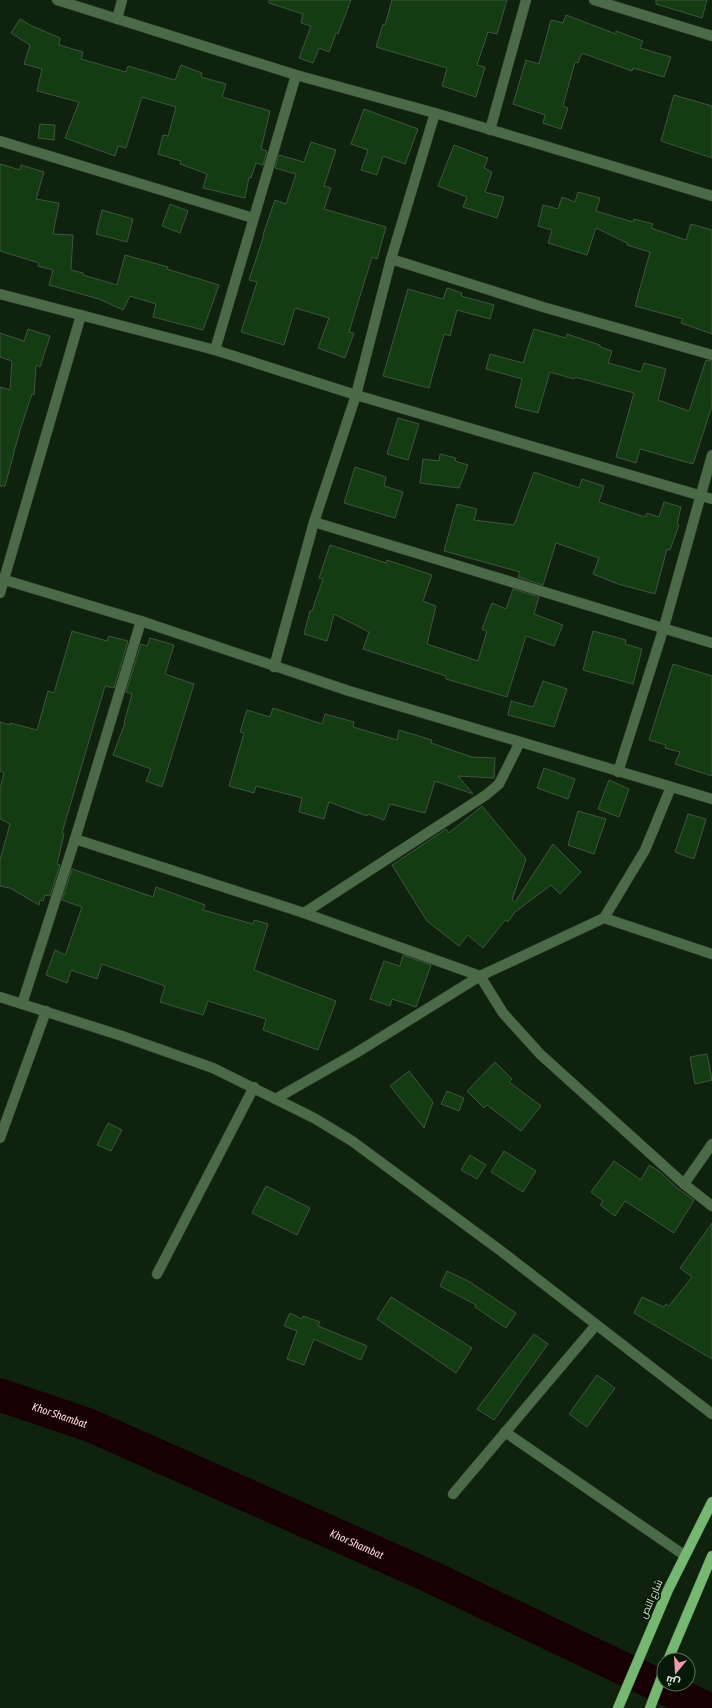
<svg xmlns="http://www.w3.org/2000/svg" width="712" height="1708" viewBox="0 0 712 1708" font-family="'Asap Condensed',Cairo,sans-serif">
	<rect width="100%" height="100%" fill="#0f220e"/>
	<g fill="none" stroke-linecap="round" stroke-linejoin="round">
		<path stroke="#170003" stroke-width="33" id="s1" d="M 0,1395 L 89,1425 L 429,1576 L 706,1708"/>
	</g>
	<g fill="#143c13" stroke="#40553f">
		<path d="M 269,0 L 351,0 L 338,34 L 336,33 L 329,52 L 319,48 L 313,63 L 299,58 L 311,26 L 301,23 L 303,14 L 269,3 Z"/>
		<path d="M 392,0 L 507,0 L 497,34 L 488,32 L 477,65 L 485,67 L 476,97 L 442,86 L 447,68 L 376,47 L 383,24 L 385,25 Z"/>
		<path d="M 656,0 L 707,0 L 702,18 L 656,4 Z"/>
		<path d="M 566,15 L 616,34 L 616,31 L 643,41 L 640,48 L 671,57 L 664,77 L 633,68 L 632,71 L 582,53 L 578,63 L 575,62 L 563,106 L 568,108 L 561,129 L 543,123 L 545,115 L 513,104 L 526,60 L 539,64 L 551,20 L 563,23 Z"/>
		<path d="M 20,19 L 30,25 L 60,38 L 59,45 L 83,52 L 81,59 L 126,72 L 128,66 L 175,80 L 181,65 L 202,73 L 201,77 L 226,84 L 222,97 L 270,111 L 261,149 L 267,151 L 263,165 L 256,163 L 251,178 L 249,177 L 245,198 L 203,188 L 207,174 L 180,164 L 181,161 L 158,154 L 163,135 L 168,136 L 176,107 L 142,97 L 126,148 L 118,146 L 115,156 L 65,138 L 79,102 L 37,91 L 42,69 L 24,64 L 30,45 L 11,33 Z"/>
		<path d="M 674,95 L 712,106 L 712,158 L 661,141 Z"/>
		<path d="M 364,109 L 418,129 L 405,164 L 383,156 L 377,175 L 361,170 L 368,150 L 351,144 Z"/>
		<path d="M 40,124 L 55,125 L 54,140 L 38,138 Z"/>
		<path d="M 311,142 L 336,150 L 324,186 L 331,188 L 324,209 L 386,227 L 377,259 L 372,257 L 349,332 L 354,333 L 345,358 L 318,348 L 329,318 L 295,308 L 284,345 L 241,332 L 257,282 L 249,280 L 264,235 L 263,235 L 275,200 L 286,204 L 296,174 L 275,168 L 279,155 L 304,162 Z"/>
		<path d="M 454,145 L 488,158 L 484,168 L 492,172 L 485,192 L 504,197 L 497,218 L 463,207 L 467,197 L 438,186 Z"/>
		<path d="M 0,164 L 20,170 L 21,165 L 44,172 L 36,199 L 59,203 L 53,234 L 73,235 L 71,270 L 83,273 L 83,275 L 117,285 L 125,255 L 168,267 L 167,269 L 219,285 L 203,330 L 153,317 L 156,304 L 130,296 L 123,310 L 99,299 L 49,285 L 53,270 L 38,266 L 39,263 L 0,251 Z"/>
		<path d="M 578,192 L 600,198 L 596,211 L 633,222 L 634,219 L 653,224 L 651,228 L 686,240 L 691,224 L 712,230 L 712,334 L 681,323 L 683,319 L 635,306 L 650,252 L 627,245 L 627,243 L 596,228 L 587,255 L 548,243 L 552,230 L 538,226 L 543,205 L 558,209 L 562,197 L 575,202 Z"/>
		<path d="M 170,204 L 188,211 L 180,233 L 162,226 Z"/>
		<path d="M 102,210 L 133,219 L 127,242 L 96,234 Z"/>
		<path d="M 447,288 L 462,293 L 461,296 L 494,305 L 490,319 L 457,310 L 450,336 L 444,334 L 429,388 L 383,376 L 408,289 L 443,299 Z"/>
		<path d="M 28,329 L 50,336 L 40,367 L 36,365 L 34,395 L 32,394 L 20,430 L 5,486 L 0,486 L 0,387 L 10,390 L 12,361 L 0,357 L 0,333 L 24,341 Z"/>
		<path d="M 534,329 L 566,338 L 567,334 L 600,345 L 600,347 L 612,351 L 608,363 L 641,372 L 644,363 L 666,369 L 658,400 L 689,411 L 706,360 L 712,361 L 712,406 L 693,464 L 640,449 L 636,463 L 616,457 L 634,393 L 575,377 L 574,379 L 550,372 L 538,413 L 515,407 L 522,379 L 486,369 L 490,354 L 523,363 Z"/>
		<path d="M 398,418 L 419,424 L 408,460 L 387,454 Z"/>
		<path d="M 440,454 L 456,458 L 455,461 L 468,465 L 459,488 L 420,483 L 423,459 L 439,461 Z"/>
		<path d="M 355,467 L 386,477 L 384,486 L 403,492 L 395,518 L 344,503 Z"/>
		<path d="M 534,472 L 579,488 L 582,479 L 604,486 L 599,502 L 645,517 L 647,513 L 659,517 L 664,502 L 681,507 L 677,524 L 679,525 L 670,550 L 667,549 L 655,594 L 618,584 L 593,574 L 599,558 L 556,543 L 543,585 L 518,577 L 520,572 L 444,551 L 457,504 L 477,509 L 474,520 L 514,525 Z"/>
		<path d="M 330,545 L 386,563 L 387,560 L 432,575 L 423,601 L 436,606 L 427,644 L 478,661 L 487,631 L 482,629 L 492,603 L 506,609 L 513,589 L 539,597 L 534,614 L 563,625 L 554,646 L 526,636 L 507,697 L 446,679 L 446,676 L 363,649 L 369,632 L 334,614 L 327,641 L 304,634 L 310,611 L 312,611 L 323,579 L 319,578 Z"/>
		<path d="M 72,631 L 107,641 L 109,636 L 128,641 L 114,688 L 105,686 L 62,833 L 64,834 L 57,864 L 60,865 L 50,896 L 45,895 L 43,901 L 40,900 L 39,905 L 10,888 L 0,886 L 0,860 L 10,824 L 0,819 L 0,789 L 4,773 L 0,771 L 0,722 L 10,725 L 10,723 L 37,730 L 48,691 L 54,693 Z"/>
		<path d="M 593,631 L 626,640 L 625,644 L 642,649 L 633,684 L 583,670 Z"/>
		<path d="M 150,638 L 174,645 L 165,674 L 194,684 L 162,787 L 146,781 L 151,769 L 113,755 L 125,723 L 124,723 L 132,694 L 126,692 L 141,644 L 147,646 Z"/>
		<path d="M 673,664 L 712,676 L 712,776 L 675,764 L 680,752 L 665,748 L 666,745 L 649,740 Z"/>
		<path d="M 543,681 L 567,689 L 554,727 L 508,715 L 511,701 L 533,707 Z"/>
		<path d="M 273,708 L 322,724 L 325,714 L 354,722 L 353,727 L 397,740 L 399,730 L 432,740 L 431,743 L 472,757 L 495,758 L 494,778 L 458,776 L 473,794 L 435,781 L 425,813 L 390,804 L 384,820 L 368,814 L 367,816 L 329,802 L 324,819 L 299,812 L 302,798 L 256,786 L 254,793 L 229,786 L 244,733 L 240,732 L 247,710 L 270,717 Z"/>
		<path d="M 544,768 L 575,779 L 568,799 L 537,788 Z"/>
		<path d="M 609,780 L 629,789 L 619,817 L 598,809 Z"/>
		<path d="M 482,806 L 526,859 L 512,900 L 515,902 L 553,844 L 581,872 L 560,894 L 551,885 L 515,912 L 508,922 L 505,920 L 483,948 L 468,935 L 459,946 L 427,921 L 392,865 L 446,829 L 449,833 Z"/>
		<path d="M 578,811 L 606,819 L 594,854 L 568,845 Z"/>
		<path d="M 688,814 L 706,819 L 694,859 L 675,852 Z"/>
		<path d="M 72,869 L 153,897 L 156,887 L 205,905 L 203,910 L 253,924 L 254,920 L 268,924 L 254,970 L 336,1001 L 318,1050 L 263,1030 L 266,1019 L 208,1001 L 203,1015 L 160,1002 L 165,986 L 102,964 L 97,979 L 71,970 L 67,983 L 46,975 L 55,950 L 65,955 L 66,953 L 82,907 L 62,900 Z"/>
		<path d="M 403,955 L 431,965 L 416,1007 L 392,999 L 390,1006 L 370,999 L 384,961 L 400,966 Z"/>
		<path d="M 707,1054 L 712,1080 L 695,1084 L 690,1057 Z"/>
		<path d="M 495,1062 L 512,1079 L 509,1082 L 541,1106 L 521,1131 L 487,1105 L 484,1108 L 467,1091 Z"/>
		<path d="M 409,1071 L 433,1102 L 424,1128 L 390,1086 Z"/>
		<path d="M 447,1091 L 464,1098 L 459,1111 L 441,1104 Z"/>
		<path d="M 108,1123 L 122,1130 L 111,1151 L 97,1145 Z"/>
		<path d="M 504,1151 L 536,1171 L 523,1192 L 491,1172 Z"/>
		<path d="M 470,1155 L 486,1165 L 477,1179 L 461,1170 Z"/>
		<path d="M 614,1161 L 641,1180 L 649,1165 L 659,1171 L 677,1188 L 694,1200 L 674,1233 L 625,1201 L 615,1216 L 600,1205 L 603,1201 L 591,1192 Z"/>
		<path d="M 266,1186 L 310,1208 L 297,1235 L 252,1213 Z"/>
		<path d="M 712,1223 L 712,1359 L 634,1313 L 642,1297 L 664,1307 L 666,1304 L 669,1306 L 692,1277 L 680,1268 Z"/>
		<path d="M 447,1271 L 470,1282 L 516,1313 L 506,1328 L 475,1307 L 476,1305 L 440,1286 Z"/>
		<path d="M 391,1297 L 472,1348 L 456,1373 L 377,1319 Z"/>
		<path d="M 290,1313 L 302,1319 L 303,1316 L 320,1322 L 318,1326 L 367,1346 L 361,1360 L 314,1339 L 304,1365 L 287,1359 L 297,1331 L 284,1326 Z"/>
		<path d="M 534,1334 L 548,1344 L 494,1420 L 477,1409 Z"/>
		<path d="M 597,1375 L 615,1388 L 587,1427 L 569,1414 Z"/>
	</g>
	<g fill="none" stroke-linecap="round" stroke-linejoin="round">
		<g stroke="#2c3e2a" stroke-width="11">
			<g id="minor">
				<path d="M 57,0 L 296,75 L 435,113 L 712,196"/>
				<path d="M 594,0 L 712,36"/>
				<path d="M 117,19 L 122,0"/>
				<path d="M 490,130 L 526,0"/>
				<path d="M 0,141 L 253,218"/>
				<path d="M 391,259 L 543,307 L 712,355"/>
				<path d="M 0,294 L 215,350 L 356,395 L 712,499"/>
				<path d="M 215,350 L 296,75"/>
				<path d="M 314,522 L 712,643"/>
				<path d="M 5,580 L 141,621 L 349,691 L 712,799"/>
				<path d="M 0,593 L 81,315"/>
				<path d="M 274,667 L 314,522 L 356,395 L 391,259 L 435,113"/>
				<path d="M 618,772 L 664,627 L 712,455"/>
				<path d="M 75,839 L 304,913 L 480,976 L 503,1013 L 540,1054 L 684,1184 L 712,1206"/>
				<path d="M 304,913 L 486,795 L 499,784 L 520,742"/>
				<path d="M 604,918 L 712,954"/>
				<path d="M 0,997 L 122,1036 L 213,1068 L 314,1118 L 352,1141 L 501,1251 L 712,1414"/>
				<path d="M 22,1004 L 75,839 L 141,621"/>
				<path d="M 277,1098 L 356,1053 L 480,976 L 604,918 L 645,850 L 671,787"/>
				<path d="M 0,1138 L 46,1011"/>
				<path d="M 684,1184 L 712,1144"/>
				<path d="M 157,1274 L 254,1087"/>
				<path d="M 505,1432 L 684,1555"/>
				<path d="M 453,1494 L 596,1325"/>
			</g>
		</g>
		<g stroke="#2c3e2a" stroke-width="11">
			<g id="major">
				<path d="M 668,1660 L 712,1556"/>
				<path d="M 618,1708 L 668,1590 L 712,1502"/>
				<path d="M 650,1708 L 664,1671"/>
			</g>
		</g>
		<use href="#minor" stroke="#4b6a48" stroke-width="10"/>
		<use href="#major" stroke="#76b872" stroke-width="10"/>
	</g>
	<g text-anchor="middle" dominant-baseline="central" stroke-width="3.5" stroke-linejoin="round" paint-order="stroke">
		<g font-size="10" fill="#dbe7d9" stroke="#061906">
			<text transform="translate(651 1599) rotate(-66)">شارع النص</text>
		</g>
		<g font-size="11" font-style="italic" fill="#fdd6dd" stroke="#061906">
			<text stroke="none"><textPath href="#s1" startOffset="63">Khor Shambat</textPath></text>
			<text stroke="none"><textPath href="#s1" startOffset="387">Khor Shambat</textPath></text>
		</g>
	</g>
	<g transform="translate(676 1672) rotate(198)"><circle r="19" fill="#061906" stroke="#5b6b5a"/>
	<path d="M0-3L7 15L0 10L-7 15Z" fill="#f29aac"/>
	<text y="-6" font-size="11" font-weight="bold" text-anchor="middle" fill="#dbe7d9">ش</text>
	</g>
</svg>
